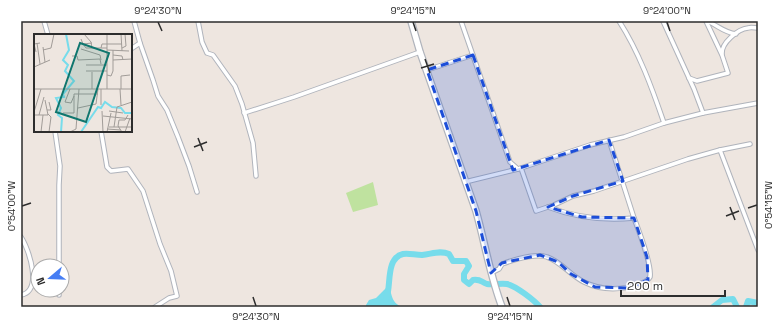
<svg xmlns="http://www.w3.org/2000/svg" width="779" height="328" viewBox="0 0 779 328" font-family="'Space Grotesk',sans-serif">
	<rect width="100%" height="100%" fill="#eee6e0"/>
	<path fill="#bfe29f" d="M 373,182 L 378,205 L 353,212 L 346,193 Z"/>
	<path fill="#77dceb" d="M 389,285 C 392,296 392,304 403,307 L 366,307 L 366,305 L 369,300 L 376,298 Z"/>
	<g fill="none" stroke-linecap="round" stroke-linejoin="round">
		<g stroke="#77dceb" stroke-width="6">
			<path d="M 380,307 C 383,304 386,300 387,296 C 391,284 386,258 403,254 C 409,253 415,255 422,255 C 432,254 440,250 449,254 L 453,261 L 466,261 L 469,266 L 464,274 L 464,280 L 469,284 L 473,280 C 481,279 481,282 487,284 C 494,285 500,283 507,284 C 516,286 534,300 540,307"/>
			<path d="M 713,307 L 722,300 L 733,299 L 737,307"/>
			<path d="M 746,307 L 748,301 L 758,303"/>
		</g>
		<g stroke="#b0b4bc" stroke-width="5.5">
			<g id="minor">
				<path d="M 44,21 L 48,35"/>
				<path d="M 134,21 L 140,43 L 153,80 L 158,96 L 167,110 L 178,137 L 189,166 L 197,192"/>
				<path d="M 198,21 L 202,42 L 207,53 L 213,55 L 235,86 L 242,104 L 253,143 L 256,176"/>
				<path d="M 461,21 L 510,162 L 518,169"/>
				<path d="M 619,21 C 639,52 652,88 664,123"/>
				<path d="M 663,21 L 694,89 L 703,113"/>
				<path d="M 707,21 C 719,26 723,32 736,34"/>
				<path d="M 131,49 L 140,43"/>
				<path d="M 722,54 C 721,43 738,29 748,28 C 751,27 755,28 758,28"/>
				<path d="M 427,70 L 473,55"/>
				<path d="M 689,78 L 697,81 L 728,73 L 722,55 L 706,21"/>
				<path d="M 244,113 L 294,97 L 420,52"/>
				<path d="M 55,131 L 60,166 L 59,185 L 59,266"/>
				<path d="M 101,131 L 107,167 L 111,171 L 128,169 L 143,191 L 160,244 L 171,271 L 177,296 L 169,298 L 155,307"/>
				<path d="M 609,140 L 634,218"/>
				<path d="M 720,150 L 750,144"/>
				<path d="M 521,168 L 536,211 L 554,205 L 573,196 L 594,191 L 688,159 L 720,150 L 758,250"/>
				<path d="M 465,182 L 518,169 L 590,145 L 624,137 L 664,123 L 703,113 L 758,103"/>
				<path d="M 21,237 C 29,249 43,291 21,295"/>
				<path d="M 491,273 L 499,269 L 502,264 C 513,260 535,253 547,257 C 560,261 570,275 584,282 C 602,291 622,290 640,284 C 644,282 648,281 650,277 C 652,265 639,231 634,218 C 604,221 577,218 548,207"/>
				<path d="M 59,295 L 59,290"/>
			</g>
		</g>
		<g stroke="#b0b4bc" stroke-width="8">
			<path id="secondary" d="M 411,21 L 420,52 L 476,211 C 485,243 490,276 502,307"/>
		</g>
		<use href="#minor" stroke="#fff" stroke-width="3.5"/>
		<use href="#secondary" stroke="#fff" stroke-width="5.5"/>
	</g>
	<path fill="#1d4ed8" fill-opacity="0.2" stroke="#1d4ed8" stroke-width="3" stroke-dasharray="8 5" stroke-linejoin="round" d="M 473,55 L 513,170 L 609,140 L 623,181 L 573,196 L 548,207 L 582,217 L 634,218 L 647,257 L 648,280 L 628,288 L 595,287 L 571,274 L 558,262 L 540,255 L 502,263 L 491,273 L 476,211 L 427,70 Z"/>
	<path fill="none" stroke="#2d2d2d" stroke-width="1.5" d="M 158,22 L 162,31M 413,22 L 416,31M 667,22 L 670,31M 425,59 L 430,73M 421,68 L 434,64M 198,138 L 203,151M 194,147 L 207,142M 22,206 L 31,203M 730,207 L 735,220M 748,208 L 757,205M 726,216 L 739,211M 253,297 L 256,306M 507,297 L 510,306"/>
	<g transform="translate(34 34)">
		<rect width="98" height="98" fill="#eee6e0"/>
		<path fill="none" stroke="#77dceb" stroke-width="2" d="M 27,98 L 28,84 L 24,81 L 27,74 L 22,64 L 30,63 L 29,60 L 40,47 L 31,37 L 34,31 L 29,26 L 35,16 L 32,0M 47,98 L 64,73 L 67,74 L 71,68 L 78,73 L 87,74 L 91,79 L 98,79"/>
		<path fill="none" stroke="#a19c98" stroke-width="1" d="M 50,0 L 57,8 L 58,14M 73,0 L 73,55M 87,0 L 88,17M 47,5 L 49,10 L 58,9M 3,9 L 6,30M 49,10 L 52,14 L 73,14M 9,13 L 11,28M 67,14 L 68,10 L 88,10M 88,14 L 92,12 L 91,0M 47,15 L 66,21 L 67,26M 9,16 L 17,14 L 20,0M 73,16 L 95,17M 2,18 L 0,10 L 6,9M 79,21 L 88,22 L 89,26M 38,22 L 43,22 L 44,26 L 66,25 L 67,30M 79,26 L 98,25M 52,31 L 73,31M 0,33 L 16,26M 52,37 L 73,37M 58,38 L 58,55M 73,41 L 77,42 L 79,37 L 79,16M 0,55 L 98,55M 36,55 L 31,68 L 37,69 L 40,62M 86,55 L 87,71M 87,55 L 87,42 L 96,41M 45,60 L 64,60M 67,71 L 67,55M 44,74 L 62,70 L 64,55M 13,76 L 17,76 L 15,68M 68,77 L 69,98M 75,77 L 89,79M 0,78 L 7,55M 29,79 L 40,79 L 40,60 L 45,60M 14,80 L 17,83 L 15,98M 0,81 L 5,81 L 10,63M 5,81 L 14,81 L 11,66M 69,82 L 98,85M 75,93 L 97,93M 80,93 L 83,73 L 98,68M 73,95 L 87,96M 7,98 L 9,81M 36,98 L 42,95 L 45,55M 73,98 L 77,79M 88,98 L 84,92 L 85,86 L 91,86 L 94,81M 91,98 L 96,84"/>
		<path fill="#0f766e" fill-opacity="0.15" stroke="#0f766e" stroke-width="2" d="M 46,9 L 75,19 L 52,88 L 22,78 Z"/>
		<rect width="98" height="98" fill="none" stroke="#2d2d2d" stroke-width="2"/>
	</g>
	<rect width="779" height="328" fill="none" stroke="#ffffff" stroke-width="44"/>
	<g transform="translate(50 278) rotate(251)"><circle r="19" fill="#ffffff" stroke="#ababab"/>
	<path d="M0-3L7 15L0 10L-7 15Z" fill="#467ef4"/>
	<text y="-6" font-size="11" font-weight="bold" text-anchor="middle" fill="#2d2d2d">N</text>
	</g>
	<path d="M621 290v6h104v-6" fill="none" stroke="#2d2d2d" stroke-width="2"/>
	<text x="627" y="290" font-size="12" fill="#2d2d2d" stroke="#ffffff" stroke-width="3" paint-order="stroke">200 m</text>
	<rect x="22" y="22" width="735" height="284" fill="none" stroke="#2d2d2d" stroke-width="1.5"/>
	<g font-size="10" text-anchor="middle" fill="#2d2d2d">
		<text x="158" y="14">9°24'30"N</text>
		<text x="413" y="14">9°24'15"N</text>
		<text x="667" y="14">9°24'00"N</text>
		<text transform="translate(768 205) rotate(-90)" y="4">0°54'15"W</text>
		<text transform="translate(11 206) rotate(-90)" y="4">0°54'00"W</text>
		<text x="256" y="320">9°24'30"N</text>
		<text x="510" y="320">9°24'15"N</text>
	</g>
</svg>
